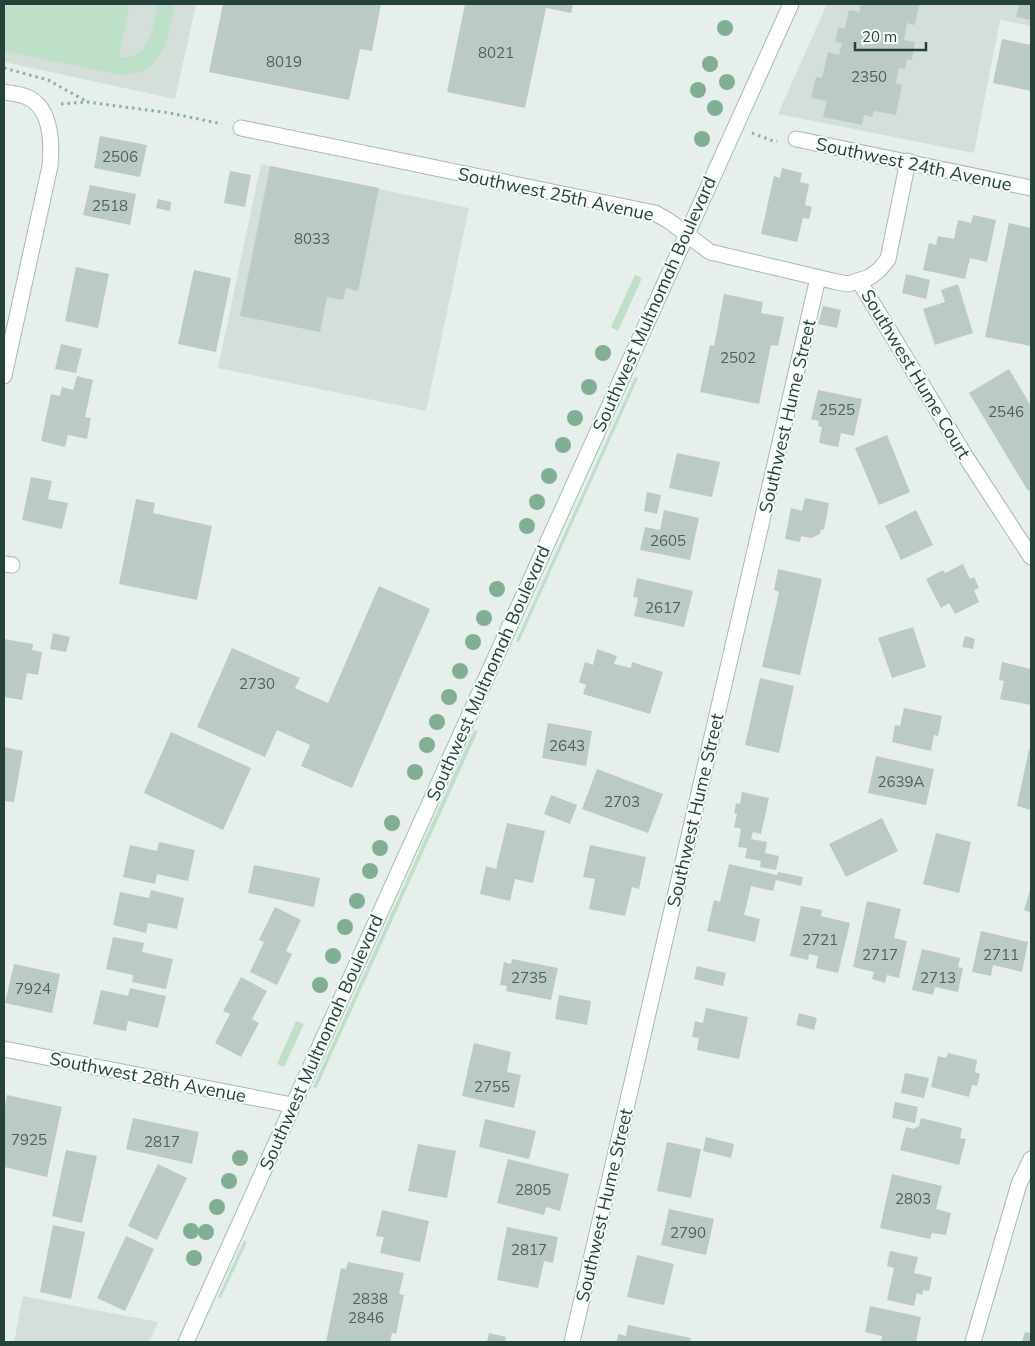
<svg xmlns="http://www.w3.org/2000/svg" width="1035" height="1346" viewBox="0 0 1035 1346" font-family="Mulish,sans-serif">
	<rect width="100%" height="100%" fill="#e6efeb"/>
	<g fill="#d4dfda">
		<path d="M 4,4 L 196,4 L 175,99 L 4,62 Z"/>
		<path d="M 827,4 L 1031,4 L 1031,26 L 1000,20 L 974,153 L 778,114 Z"/>
		<path d="M 261,164 L 469,208 L 426,411 L 218,368 Z"/>
		<path d="M 23,1296 L 158,1322 L 149,1342 L 14,1342 Z"/>
	</g>
	<g fill="#bfe0c8">
		<path d="M 4,4 L 130,4 L 119,57 C 150,61 153,26 158,4 L 175,4 C 167,39 165,75 120,75 L 4,51 Z"/>
		<path d="M 635,275 L 642,278 L 618,331 L 611,327 Z"/>
		<path d="M 635,377 L 638,378 L 519,642 L 516,641 Z"/>
		<path d="M 474,730 L 478,731 L 316,1089 L 313,1087 Z"/>
		<path d="M 296,1021 L 304,1024 L 284,1067 L 277,1064 Z"/>
		<path d="M 244,1241 L 247,1242 L 221,1298 L 218,1297 Z"/>
	</g>
	<g fill="#bbcac4">
		<path d="M 223,4 L 381,4 L 372,51 L 360,49 L 349,100 L 209,72 Z"/>
		<path d="M 465,4 L 573,4 L 571,13 L 546,8 L 525,108 L 447,92 Z"/>
		<path d="M 861,4 L 919,4 L 915,25 L 907,23 L 904,40 L 915,42 L 912,60 L 907,59 L 905,69 L 899,68 L 896,83 L 902,85 L 896,115 L 874,111 L 872,117 L 864,115 L 862,125 L 823,117 L 827,101 L 811,98 L 816,77 L 822,78 L 828,52 L 839,55 L 842,43 L 835,42 L 838,27 L 845,29 L 849,10 L 859,12 Z"/>
		<path d="M 1019,4 L 1031,4 L 1031,20 L 1016,17 Z"/>
		<path d="M 1002,39 L 1031,45 L 1031,91 L 993,83 Z"/>
		<path d="M 100,136 L 147,145 L 140,177 L 94,168 Z"/>
		<path d="M 270,166 L 379,188 L 358,291 L 346,288 L 343,300 L 327,297 L 320,332 L 240,316 Z"/>
		<path d="M 782,168 L 802,173 L 800,182 L 809,184 L 805,205 L 812,207 L 809,219 L 803,218 L 797,242 L 761,234 L 774,176 L 780,178 Z"/>
		<path d="M 230,171 L 251,175 L 245,207 L 224,203 Z"/>
		<path d="M 90,185 L 136,194 L 130,225 L 83,215 Z"/>
		<path d="M 158,199 L 171,202 L 170,211 L 156,208 Z"/>
		<path d="M 973,215 L 996,220 L 987,262 L 970,258 L 965,279 L 923,270 L 929,243 L 936,245 L 938,236 L 954,239 L 958,220 L 971,223 Z"/>
		<path d="M 1009,223 L 1031,228 L 1031,346 L 985,337 Z"/>
		<path d="M 76,267 L 109,274 L 98,328 L 65,321 Z"/>
		<path d="M 194,270 L 231,278 L 216,352 L 178,344 Z"/>
		<path d="M 906,274 L 930,280 L 926,299 L 902,293 Z"/>
		<path d="M 958,284 L 973,333 L 935,345 L 923,309 L 945,302 L 941,290 Z"/>
		<path d="M 724,294 L 763,302 L 761,313 L 784,317 L 778,346 L 771,345 L 759,404 L 700,392 L 710,345 L 714,346 Z"/>
		<path d="M 823,306 L 841,310 L 837,328 L 818,324 Z"/>
		<path d="M 61,344 L 82,349 L 76,373 L 55,369 Z"/>
		<path d="M 1009,369 L 1031,406 L 1031,489 L 1028,491 L 969,393 Z"/>
		<path d="M 77,376 L 93,380 L 85,417 L 91,418 L 87,439 L 68,435 L 65,447 L 41,441 L 51,394 L 60,396 L 62,387 L 73,390 Z"/>
		<path d="M 818,390 L 862,399 L 854,436 L 841,433 L 838,447 L 819,443 L 822,427 L 818,426 L 819,421 L 811,419 Z"/>
		<path d="M 887,435 L 910,492 L 879,505 L 855,448 Z"/>
		<path d="M 677,453 L 720,462 L 712,497 L 669,488 Z"/>
		<path d="M 31,477 L 52,481 L 48,499 L 68,503 L 62,529 L 22,520 Z"/>
		<path d="M 647,492 L 661,495 L 657,514 L 644,511 Z"/>
		<path d="M 805,498 L 829,503 L 824,530 L 821,529 L 820,534 L 811,538 L 801,536 L 800,542 L 785,539 L 791,508 L 802,511 Z"/>
		<path d="M 136,499 L 155,503 L 153,513 L 212,526 L 197,600 L 119,584 Z"/>
		<path d="M 664,510 L 699,518 L 690,560 L 640,550 L 645,527 L 660,530 Z"/>
		<path d="M 916,510 L 933,545 L 901,560 L 885,526 Z"/>
		<path d="M 963,564 L 970,579 L 974,577 L 979,588 L 974,590 L 979,602 L 955,614 L 949,603 L 941,608 L 926,579 L 943,570 L 945,573 Z"/>
		<path d="M 778,569 L 822,579 L 800,675 L 762,667 L 779,592 L 774,590 Z"/>
		<path d="M 637,578 L 693,591 L 684,627 L 634,616 L 638,598 L 633,597 Z"/>
		<path d="M 379,586 L 430,609 L 352,788 L 301,766 L 310,745 L 277,730 L 265,757 L 197,727 L 232,648 L 300,678 L 295,688 L 328,703 Z"/>
		<path d="M 913,627 L 926,667 L 892,678 L 878,638 Z"/>
		<path d="M 53,633 L 70,637 L 66,652 L 50,649 Z"/>
		<path d="M 965,636 L 975,639 L 973,649 L 962,647 Z"/>
		<path d="M 4,639 L 33,644 L 32,650 L 42,652 L 38,675 L 27,673 L 22,700 L 4,697 Z"/>
		<path d="M 597,649 L 617,656 L 614,664 L 631,668 L 632,662 L 663,672 L 650,714 L 583,694 L 586,685 L 579,682 L 585,662 L 593,665 Z"/>
		<path d="M 1002,662 L 1031,669 L 1031,705 L 1000,699 L 1004,681 L 999,680 Z"/>
		<path d="M 760,678 L 794,686 L 779,753 L 745,745 Z"/>
		<path d="M 904,708 L 942,716 L 938,736 L 934,735 L 931,751 L 892,742 L 895,725 L 900,726 Z"/>
		<path d="M 548,723 L 592,731 L 586,766 L 542,758 Z"/>
		<path d="M 171,732 L 251,768 L 223,830 L 144,793 Z"/>
		<path d="M 4,747 L 23,751 L 14,802 L 4,801 Z"/>
		<path d="M 1029,749 L 1031,749 L 1031,810 L 1017,806 Z"/>
		<path d="M 876,756 L 934,769 L 926,805 L 868,793 Z"/>
		<path d="M 597,769 L 663,794 L 648,833 L 582,809 Z"/>
		<path d="M 742,792 L 769,798 L 761,834 L 753,832 L 751,839 L 767,842 L 765,853 L 779,856 L 776,870 L 760,867 L 761,861 L 745,858 L 747,848 L 738,847 L 741,829 L 734,827 L 737,814 L 734,813 L 736,803 L 740,804 Z"/>
		<path d="M 551,795 L 577,805 L 570,824 L 544,814 Z"/>
		<path d="M 882,818 L 898,851 L 846,877 L 829,844 Z"/>
		<path d="M 507,823 L 545,831 L 533,883 L 515,879 L 510,901 L 480,894 L 486,866 L 496,869 Z"/>
		<path d="M 936,833 L 971,842 L 959,893 L 923,884 Z"/>
		<path d="M 159,842 L 195,850 L 188,881 L 157,874 L 155,884 L 123,877 L 130,845 L 157,851 Z"/>
		<path d="M 590,845 L 646,857 L 639,889 L 632,887 L 625,916 L 589,909 L 595,879 L 583,877 Z"/>
		<path d="M 729,864 L 777,875 L 778,872 L 803,877 L 801,886 L 776,880 L 773,891 L 751,886 L 744,915 L 760,919 L 755,942 L 707,931 L 714,900 L 720,902 Z"/>
		<path d="M 254,865 L 320,878 L 314,907 L 248,893 Z"/>
		<path d="M 1031,887 L 1031,913 L 1024,910 Z"/>
		<path d="M 151,890 L 184,898 L 177,929 L 148,923 L 146,933 L 113,925 L 120,892 L 149,898 Z"/>
		<path d="M 867,901 L 901,909 L 894,938 L 907,941 L 899,978 L 887,975 L 885,983 L 872,979 L 874,972 L 853,967 Z"/>
		<path d="M 801,906 L 822,910 L 821,916 L 850,923 L 838,973 L 816,968 L 818,956 L 809,954 L 808,960 L 790,956 Z"/>
		<path d="M 275,907 L 301,920 L 286,951 L 292,954 L 277,985 L 250,972 L 264,942 L 259,940 Z"/>
		<path d="M 981,931 L 1028,942 L 1022,972 L 993,965 L 991,976 L 972,972 Z"/>
		<path d="M 113,937 L 144,943 L 142,952 L 173,959 L 166,989 L 132,982 L 133,975 L 106,969 Z"/>
		<path d="M 922,949 L 960,958 L 958,967 L 963,968 L 958,992 L 935,987 L 933,995 L 912,990 Z"/>
		<path d="M 512,959 L 558,968 L 551,1000 L 506,991 L 507,986 L 500,985 L 504,962 L 511,964 Z"/>
		<path d="M 14,964 L 60,974 L 52,1013 L 5,1003 Z"/>
		<path d="M 697,966 L 726,973 L 723,986 L 694,979 Z"/>
		<path d="M 241,977 L 267,991 L 252,1019 L 259,1023 L 241,1057 L 215,1043 L 230,1014 L 223,1011 Z"/>
		<path d="M 130,988 L 166,996 L 158,1028 L 128,1021 L 126,1031 L 93,1024 L 101,990 L 128,996 Z"/>
		<path d="M 559,995 L 591,1001 L 587,1025 L 555,1019 Z"/>
		<path d="M 706,1008 L 748,1017 L 739,1059 L 697,1050 L 699,1038 L 692,1037 L 695,1021 L 703,1023 Z"/>
		<path d="M 799,1013 L 817,1018 L 814,1030 L 796,1025 Z"/>
		<path d="M 474,1043 L 511,1052 L 507,1072 L 521,1075 L 514,1108 L 462,1096 Z"/>
		<path d="M 948,1053 L 977,1060 L 975,1072 L 980,1074 L 977,1086 L 972,1085 L 969,1097 L 931,1087 L 938,1056 L 946,1058 Z"/>
		<path d="M 905,1073 L 929,1078 L 924,1098 L 901,1093 Z"/>
		<path d="M 7,1095 L 62,1107 L 47,1177 L 4,1167 L 4,1111 Z"/>
		<path d="M 895,1102 L 918,1107 L 915,1123 L 892,1118 Z"/>
		<path d="M 133,1118 L 199,1132 L 192,1164 L 126,1149 Z"/>
		<path d="M 921,1118 L 962,1128 L 960,1138 L 966,1139 L 959,1165 L 900,1150 L 906,1127 L 913,1129 L 919,1126 Z"/>
		<path d="M 485,1119 L 536,1131 L 529,1159 L 479,1147 Z"/>
		<path d="M 706,1137 L 734,1144 L 731,1158 L 703,1151 Z"/>
		<path d="M 667,1142 L 701,1149 L 691,1198 L 657,1191 Z"/>
		<path d="M 418,1144 L 456,1151 L 447,1198 L 408,1191 Z"/>
		<path d="M 66,1150 L 97,1156 L 82,1223 L 52,1216 Z"/>
		<path d="M 508,1159 L 569,1174 L 560,1211 L 546,1207 L 544,1215 L 497,1203 Z"/>
		<path d="M 158,1164 L 187,1178 L 157,1240 L 128,1226 Z"/>
		<path d="M 892,1174 L 942,1186 L 936,1209 L 951,1213 L 946,1235 L 932,1233 L 930,1239 L 880,1228 Z"/>
		<path d="M 669,1209 L 714,1219 L 706,1255 L 661,1245 Z"/>
		<path d="M 382,1210 L 429,1221 L 420,1262 L 380,1253 L 384,1237 L 376,1236 Z"/>
		<path d="M 53,1225 L 85,1232 L 71,1299 L 40,1292 Z"/>
		<path d="M 507,1227 L 558,1237 L 553,1263 L 544,1261 L 538,1288 L 497,1280 Z"/>
		<path d="M 126,1236 L 154,1249 L 125,1311 L 97,1298 Z"/>
		<path d="M 890,1251 L 918,1257 L 914,1273 L 932,1277 L 929,1291 L 923,1290 L 922,1295 L 917,1293 L 914,1306 L 887,1300 L 894,1268 L 887,1266 Z"/>
		<path d="M 637,1255 L 674,1264 L 664,1305 L 627,1297 Z"/>
		<path d="M 348,1262 L 404,1273 L 399,1294 L 404,1295 L 396,1334 L 392,1333 L 390,1342 L 326,1342 L 341,1268 L 346,1269 Z"/>
		<path d="M 870,1306 L 921,1317 L 916,1342 L 881,1342 L 882,1336 L 865,1332 Z"/>
		<path d="M 628,1325 L 691,1338 L 690,1342 L 617,1342 L 618,1334 L 626,1336 Z"/>
		<path d="M 1025,1332 L 1031,1333 L 1031,1342 L 1022,1342 Z"/>
		<path d="M 489,1333 L 506,1337 L 505,1342 L 487,1342 Z"/>
	</g>
	<g fill="none" stroke-linecap="round" stroke-linejoin="round">
		<g stroke="#a8b8b2" stroke-width="17">
			<g id="street">
				<path d="M 4,92 C 11,93 20,94 27,97 C 52,108 52,143 50,166 L 4,376"/>
				<path d="M 241,128 L 655,213 L 669,221 L 710,252 L 837,282 L 848,284 L 870,277 L 879,270 L 888,259 L 908,161"/>
				<path d="M 796,139 L 1031,188"/>
				<path d="M 859,281 L 964,454 L 1031,557"/>
				<path d="M 4,564 L 12,565"/>
				<path d="M 4,1049 L 292,1105"/>
				<path d="M 572,1342 L 818,278"/>
				<path d="M 973,1342 L 1019,1184 L 1031,1159"/>
			</g>
		</g>
		<g stroke="#a4bbb3" stroke-width="17">
			<path id="secondary" d="M 186,1342 L 791,4"/>
		</g>
		<g stroke="#86b3a5" stroke-width="3" stroke-dasharray="2.5 4" stroke-linecap="butt">
			<path d="M 4,68 L 48,80 L 86,101"/>
			<path d="M 61,104 L 87,102 L 170,113 L 222,124"/>
			<path d="M 752,133 L 773,141 L 777,141"/>
		</g>
		<use href="#street" stroke="#fff" stroke-width="15"/>
		<use href="#secondary" stroke="#fff" stroke-width="15"/>
	</g>
	<g fill="#80af93">
		<circle cx="725" cy="28" r="8"/>
		<circle cx="710" cy="64" r="8"/>
		<circle cx="727" cy="82" r="8"/>
		<circle cx="698" cy="90" r="8"/>
		<circle cx="715" cy="108" r="8"/>
		<circle cx="702" cy="139" r="8"/>
		<circle cx="603" cy="353" r="8"/>
		<circle cx="589" cy="387" r="8"/>
		<circle cx="575" cy="418" r="8"/>
		<circle cx="563" cy="445" r="8"/>
		<circle cx="549" cy="476" r="8"/>
		<circle cx="537" cy="502" r="8"/>
		<circle cx="527" cy="526" r="8"/>
		<circle cx="497" cy="589" r="8"/>
		<circle cx="484" cy="618" r="8"/>
		<circle cx="473" cy="642" r="8"/>
		<circle cx="460" cy="671" r="8"/>
		<circle cx="449" cy="697" r="8"/>
		<circle cx="437" cy="722" r="8"/>
		<circle cx="427" cy="745" r="8"/>
		<circle cx="415" cy="772" r="8"/>
		<circle cx="392" cy="823" r="8"/>
		<circle cx="380" cy="848" r="8"/>
		<circle cx="370" cy="871" r="8"/>
		<circle cx="357" cy="901" r="8"/>
		<circle cx="345" cy="927" r="8"/>
		<circle cx="333" cy="956" r="8"/>
		<circle cx="320" cy="985" r="8"/>
		<circle cx="240" cy="1158" r="8"/>
		<circle cx="229" cy="1181" r="8"/>
		<circle cx="217" cy="1207" r="8"/>
		<circle cx="191" cy="1231" r="8"/>
		<circle cx="206" cy="1232" r="8"/>
		<circle cx="194" cy="1258" r="8"/>
	</g>
	<g text-anchor="middle" dominant-baseline="central" stroke-width="4" stroke-linejoin="round" paint-order="stroke">
		<g font-size="15" fill="#4a645c">
			<text x="496" y="52">8021</text>
			<text x="284" y="61">8019</text>
			<text x="869" y="76">2350</text>
			<text x="120" y="156">2506</text>
			<text x="110" y="205">2518</text>
			<text x="312" y="238">8033</text>
			<text x="738" y="357">2502</text>
			<text x="837" y="409">2525</text>
			<text x="1006" y="411">2546</text>
			<text x="668" y="540">2605</text>
			<text x="663" y="607">2617</text>
			<text x="257" y="683">2730</text>
			<text x="567" y="745">2643</text>
			<text x="901" y="781">2639A</text>
			<text x="622" y="801">2703</text>
			<text x="820" y="939">2721</text>
			<text x="880" y="954">2717</text>
			<text x="1001" y="954">2711</text>
			<text x="529" y="977">2735</text>
			<text x="938" y="977">2713</text>
			<text x="33" y="988">7924</text>
			<text x="492" y="1086">2755</text>
			<text x="29" y="1139">7925</text>
			<text x="162" y="1141">2817</text>
			<text x="533" y="1189">2805</text>
			<text x="913" y="1198">2803</text>
			<text x="688" y="1232">2790</text>
			<text x="529" y="1249">2817</text>
			<text x="370" y="1298">2838</text>
			<text x="366" y="1317">2846</text>
		</g>
		<g font-size="18" fill="#24423a" stroke="#f7fbf9">
			<text transform="translate(914 164) rotate(12)">Southwest 24th Avenue</text>
			<text transform="translate(556 194) rotate(12)">Southwest 25th Avenue</text>
			<text transform="translate(654 304) rotate(-66)">Southwest Multnomah Boulevard</text>
			<text transform="translate(916 374) rotate(59)">Southwest Hume Court</text>
			<text transform="translate(787 416) rotate(-77)">Southwest Hume Street</text>
			<text transform="translate(488 673) rotate(-66)">Southwest Multnomah Boulevard</text>
			<text transform="translate(695 810) rotate(-77)">Southwest Hume Street</text>
			<text transform="translate(321 1042) rotate(-66)">Southwest Multnomah Boulevard</text>
			<text transform="translate(148 1077) rotate(11)">Southwest 28th Avenue</text>
			<text transform="translate(604 1205) rotate(-77)">Southwest Hume Street</text>
		</g>
	</g>
	<rect width="1035" height="1346" fill="none" stroke="#24423a" stroke-width="10"/>
	<path d="M855 42v8h71v-8" fill="none" stroke="#24423a" stroke-width="2.5"/>
	<text x="862" y="42" font-size="15" fill="#24423a" stroke="#f7fbf9" stroke-width="4" paint-order="stroke">20 m</text>
</svg>
